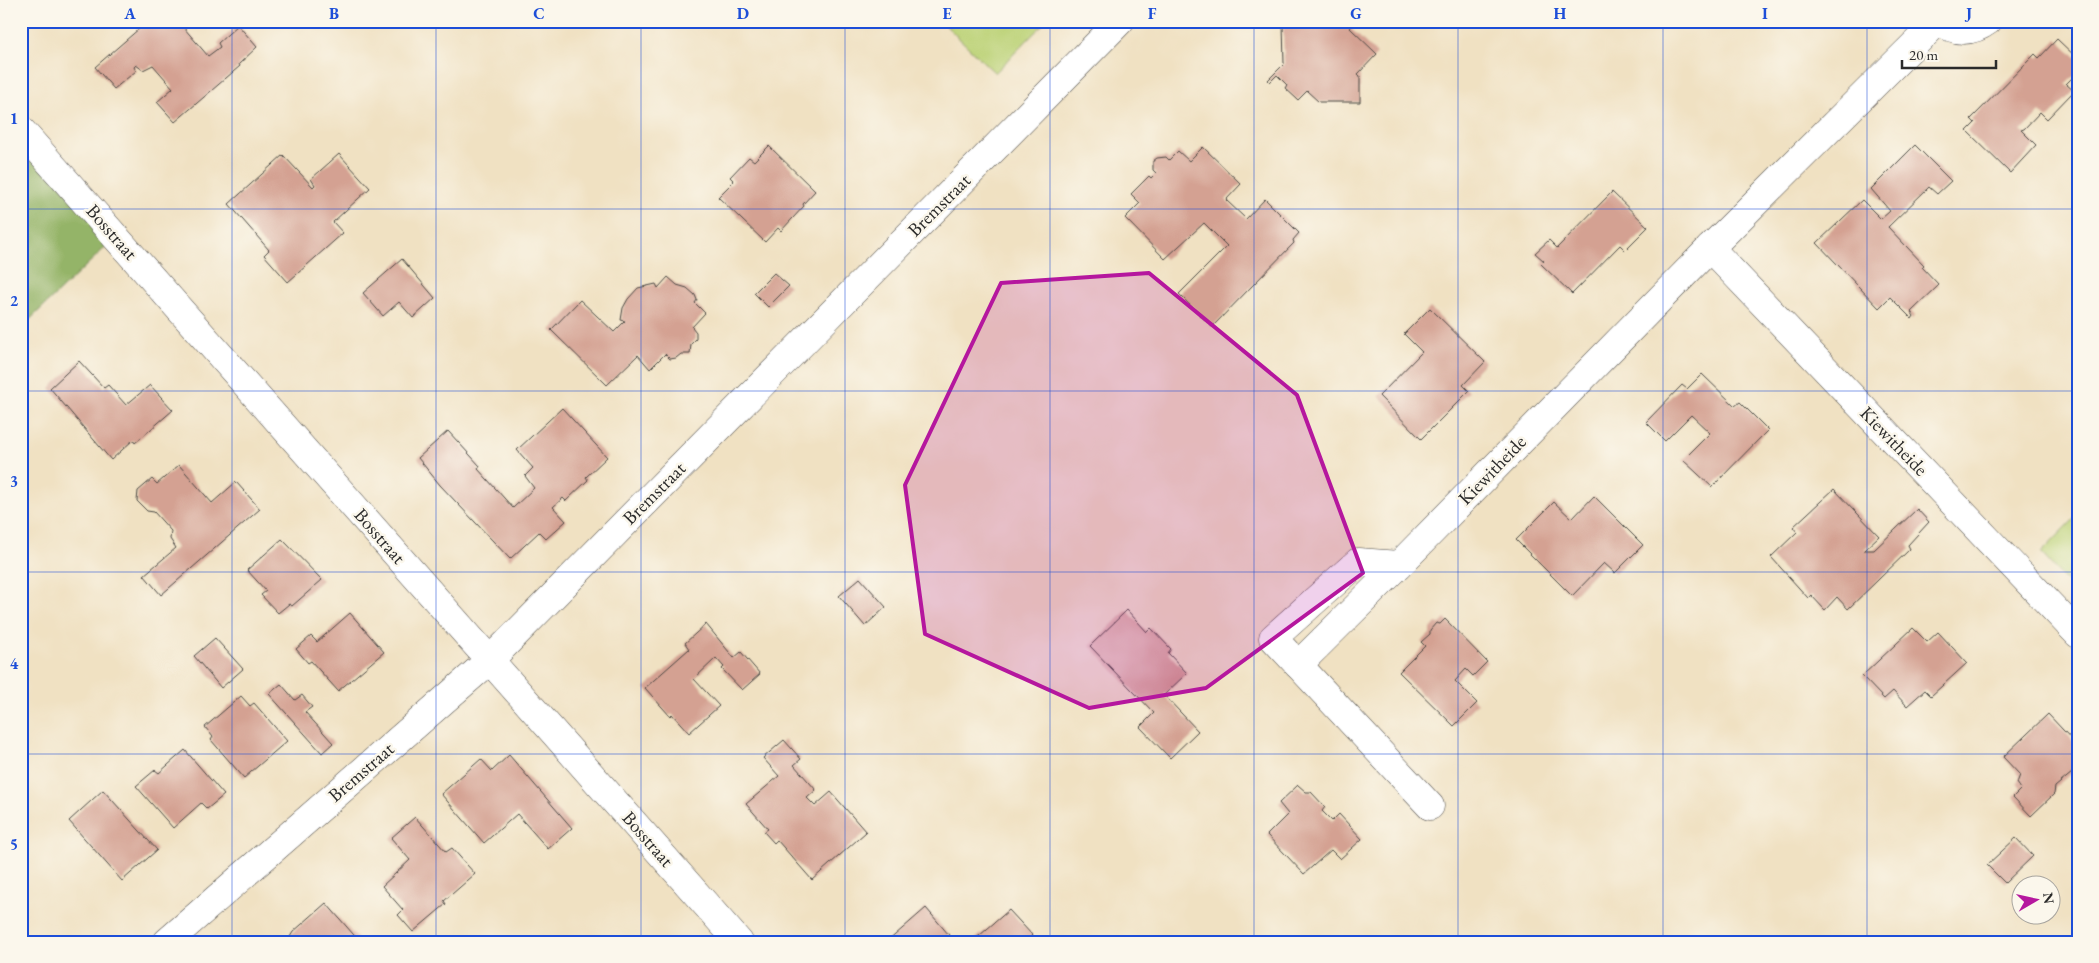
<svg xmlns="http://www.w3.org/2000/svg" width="2099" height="963" viewBox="0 0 2099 963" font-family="'EB Garamond',serif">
	<rect width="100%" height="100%" fill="#fbf7ec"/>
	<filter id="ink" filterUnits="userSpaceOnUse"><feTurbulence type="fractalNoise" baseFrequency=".02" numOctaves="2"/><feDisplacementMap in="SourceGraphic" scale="10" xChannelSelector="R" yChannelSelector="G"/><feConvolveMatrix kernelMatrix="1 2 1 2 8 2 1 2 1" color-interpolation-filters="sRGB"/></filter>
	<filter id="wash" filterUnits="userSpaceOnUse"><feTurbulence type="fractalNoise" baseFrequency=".0096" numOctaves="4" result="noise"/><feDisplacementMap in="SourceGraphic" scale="20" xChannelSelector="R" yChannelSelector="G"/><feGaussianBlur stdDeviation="1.12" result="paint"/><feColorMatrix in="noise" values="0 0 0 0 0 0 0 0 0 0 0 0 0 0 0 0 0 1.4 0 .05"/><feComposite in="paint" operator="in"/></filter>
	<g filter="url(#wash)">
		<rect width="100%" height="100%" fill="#f0e1c2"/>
		<g fill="#bbd276" stroke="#737e50">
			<path d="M 941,21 L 1046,21 L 995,73 Z"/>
			<path d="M 2078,515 L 2078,594 L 2041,553 Z"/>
		</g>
		<path fill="#94b467" stroke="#607049" d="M 21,139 L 110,243 L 21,328 Z"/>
		<g id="blocks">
			<g fill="#d4a192">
				<path d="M 148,21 L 178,21 L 208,56 L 220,47 L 218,43 L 238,25 L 257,47 L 239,64 L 240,66 L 175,122 L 157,102 L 173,88 L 153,65 L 143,70 L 136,65 L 134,67 L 136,71 L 114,89 L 95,67 Z"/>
				<path d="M 1308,21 L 1352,21 L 1354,23 L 1350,28 L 1377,54 L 1358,74 L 1360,76 L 1360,102 L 1319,102 L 1307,91 L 1298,100 L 1285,88 L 1287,85 L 1277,75 L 1270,82 L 1268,80 L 1284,64 L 1283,24 L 1306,23 Z"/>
				<path d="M 2057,39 L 2078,59 L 2078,72 L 2066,84 L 2074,91 L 2047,119 L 2040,112 L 2024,129 L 2021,130 L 2036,145 L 2010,173 L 1967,131 L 1975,123 L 1971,119 L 2035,54 L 2039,58 Z"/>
				<path d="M 1915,145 L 1951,181 L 1937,194 L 1929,187 L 1888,227 L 1924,265 L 1922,267 L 1939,285 L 1911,312 L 1914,316 L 1912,319 L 1890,297 L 1879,308 L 1817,243 L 1862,200 L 1881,219 L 1890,211 L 1871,189 Z"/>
				<path d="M 769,146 L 815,191 L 803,204 L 804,206 L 781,231 L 778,228 L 765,242 L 718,197 L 734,181 L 730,177 L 749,157 L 754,161 Z"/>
				<path d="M 1203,147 L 1241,184 L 1226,200 L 1246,219 L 1265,199 L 1299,233 L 1293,240 L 1294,243 L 1212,327 L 1179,294 L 1227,246 L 1204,223 L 1165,259 L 1125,218 L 1140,203 L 1131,194 L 1149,176 L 1151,178 L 1156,173 L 1153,170 L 1153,161 L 1157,158 L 1166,157 L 1169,160 L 1178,151 L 1189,161 Z"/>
				<path d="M 339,154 L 370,188 L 333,222 L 343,233 L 288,282 L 264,255 L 269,250 L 229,204 L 283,155 L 313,187 L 315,185 L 311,179 Z"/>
				<path d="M 1612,192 L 1648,227 L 1625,250 L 1620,245 L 1572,294 L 1541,264 L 1544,261 L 1535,253 L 1549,240 L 1557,248 Z"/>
				<path d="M 402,259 L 435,298 L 413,318 L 399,302 L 383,316 L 363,293 Z"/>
				<path d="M 774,273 L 789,286 L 768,307 L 754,293 Z"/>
				<path d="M 668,277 L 677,285 L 687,288 L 695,295 L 697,300 L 695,303 L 705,313 L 692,327 L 696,332 L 696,339 L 691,344 L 690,354 L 681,354 L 676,358 L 670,359 L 665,354 L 650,369 L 638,355 L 607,385 L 551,330 L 580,300 L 614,332 L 625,321 L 621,320 L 623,308 L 628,299 L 638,288 L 656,284 L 658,288 Z"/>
				<path d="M 1430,308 L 1485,362 L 1463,385 L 1469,391 L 1421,439 L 1379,396 L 1422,352 L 1404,334 Z"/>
				<path d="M 79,361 L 104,388 L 108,385 L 126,405 L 150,385 L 173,410 L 135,443 L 133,440 L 111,460 L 50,388 Z"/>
				<path d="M 1702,374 L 1735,406 L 1740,402 L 1768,430 L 1712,487 L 1683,460 L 1710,433 L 1691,415 L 1665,441 L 1646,422 L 1682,385 L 1687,389 Z"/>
				<path d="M 562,408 L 607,457 L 586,477 L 588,480 L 566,501 L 563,498 L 553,507 L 566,521 L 546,539 L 539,532 L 510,559 L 440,485 L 418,458 L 448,431 L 480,466 L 478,469 L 513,508 L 534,488 L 525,476 L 533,468 L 517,450 Z"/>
				<path d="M 179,465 L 212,503 L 236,482 L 260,509 L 161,595 L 144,575 L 176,548 L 170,539 L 171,531 L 154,512 L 147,511 L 137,501 L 138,491 L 152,479 L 157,484 Z"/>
				<path d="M 1834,489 L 1879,536 L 1864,550 L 1874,550 L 1917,509 L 1929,522 L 1908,545 L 1910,549 L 1848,609 L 1837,597 L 1825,610 L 1811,595 L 1808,598 L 1771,557 L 1797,532 L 1793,527 Z"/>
				<path d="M 1594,496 L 1643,545 L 1615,573 L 1604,563 L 1572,596 L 1516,540 L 1554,502 L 1572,519 Z"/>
				<path d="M 282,539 L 322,580 L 292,606 L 289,604 L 278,613 L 261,595 L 266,591 L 247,570 Z"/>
				<path d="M 860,578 L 886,607 L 865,626 L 839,596 Z"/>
				<path d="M 1127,610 L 1147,632 L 1151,628 L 1171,649 L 1168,653 L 1187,673 L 1164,695 L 1198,731 L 1170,758 L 1140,727 L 1154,713 L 1090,646 Z"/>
				<path d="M 350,613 L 384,652 L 338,691 L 311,661 L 308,663 L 296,649 L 311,636 L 317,642 Z"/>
				<path d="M 1445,619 L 1487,662 L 1473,676 L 1466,669 L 1455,681 L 1477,703 L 1454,726 L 1399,672 L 1425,646 L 1421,642 L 1430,634 L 1430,630 L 1436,623 L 1440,624 Z"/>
				<path d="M 706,624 L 734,658 L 741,652 L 760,674 L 742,690 L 722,669 L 724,667 L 716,658 L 694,679 L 719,706 L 689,733 L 672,714 L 670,716 L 645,688 L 689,649 L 685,643 Z"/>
				<path d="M 1913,628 L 1927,642 L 1938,632 L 1967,663 L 1931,696 L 1925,690 L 1907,706 L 1893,691 L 1884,699 L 1862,676 Z"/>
				<path d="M 215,638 L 243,669 L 221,688 L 194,656 Z"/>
				<path d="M 281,684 L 295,700 L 302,695 L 312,707 L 305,712 L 333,743 L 322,753 L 269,694 Z"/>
				<path d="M 241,696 L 250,706 L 254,703 L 287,741 L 244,778 L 211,740 L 213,737 L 205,727 Z"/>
				<path d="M 2048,714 L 2078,746 L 2078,768 L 2055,787 L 2054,794 L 2031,816 L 2013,797 L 2021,789 L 2017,783 L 2020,775 L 2003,757 Z"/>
				<path d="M 784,740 L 801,759 L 794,765 L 816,790 L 807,798 L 815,806 L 831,792 L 866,832 L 812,880 L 777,840 L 774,843 L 764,832 L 768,829 L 746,804 L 779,776 L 763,758 Z"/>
				<path d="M 185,750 L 224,795 L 207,809 L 201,803 L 173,828 L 136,786 L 155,770 L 159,773 Z"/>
				<path d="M 509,755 L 572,828 L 548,849 L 517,814 L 484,843 L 441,794 L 481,759 L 492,771 Z"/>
				<path d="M 1298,785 L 1306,792 L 1311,792 L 1325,807 L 1322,811 L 1332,821 L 1339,814 L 1362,839 L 1340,859 L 1331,850 L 1304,874 L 1267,835 L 1288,814 L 1279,803 Z"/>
				<path d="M 103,790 L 157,850 L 122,881 L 69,821 Z"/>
				<path d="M 415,817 L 446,852 L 452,848 L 475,874 L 444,901 L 446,904 L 413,932 L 398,915 L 403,910 L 382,886 L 410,860 L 391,838 Z"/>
				<path d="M 2016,838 L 2033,856 L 2005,883 L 1987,865 Z"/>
				<path d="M 326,903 L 360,942 L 287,942 L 293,932 Z"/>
				<path d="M 926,908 L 955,942 L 887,942 Z"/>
				<path d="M 1009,910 L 1033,936 L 1027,942 L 972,942 Z"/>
			</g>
		</g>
	</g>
	<g filter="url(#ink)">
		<use href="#blocks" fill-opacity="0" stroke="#494642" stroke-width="1"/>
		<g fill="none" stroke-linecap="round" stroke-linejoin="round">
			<g stroke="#494642" stroke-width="29">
				<g id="minor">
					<path d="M 1939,21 C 1955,33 1972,33 1988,21"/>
					<path d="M 21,130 L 739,942"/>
					<path d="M 1710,248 L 2078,634"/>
					<path d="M 1399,565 L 1358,562 L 1273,638 L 1430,806"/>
					<path d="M 1298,665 L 1399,565 L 1710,248 L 1938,21"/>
					<path d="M 167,942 L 490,660 L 1120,21"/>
				</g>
			</g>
			<use href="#minor" stroke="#fff" stroke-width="28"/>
		</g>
	</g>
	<path fill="#b5179e" fill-opacity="0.2" stroke="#b5179e" stroke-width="4" stroke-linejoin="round" d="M 1149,273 L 1297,395 L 1363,573 L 1206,688 L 1089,708 L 925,634 L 905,485 L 1001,283 Z"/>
	<path fill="none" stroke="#1d4ed8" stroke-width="1" stroke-opacity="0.55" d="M 232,21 L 232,942M 436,21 L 436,942M 641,21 L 641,942M 845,21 L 845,942M 1050,21 L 1050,942M 1254,21 L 1254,942M 1458,21 L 1458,942M 1663,21 L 1663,942M 1867,21 L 1867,942M 21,209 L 2078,209M 21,391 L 2078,391M 21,572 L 2078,572M 21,754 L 2078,754"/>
	<g text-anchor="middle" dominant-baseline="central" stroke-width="5" stroke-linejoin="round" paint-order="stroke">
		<g font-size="19" fill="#2b2b2b" stroke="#fbf7ec">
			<text transform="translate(939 205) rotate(-45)">Bremstraat</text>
			<text transform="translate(112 232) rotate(49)">Bosstraat</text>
			<text transform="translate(1894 441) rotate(46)">Kiewitheide</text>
			<text transform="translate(1492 470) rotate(-46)">Kiewitheide</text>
			<text transform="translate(654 493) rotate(-45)">Bremstraat</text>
			<text transform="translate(380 536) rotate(49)">Bosstraat</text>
			<text transform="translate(361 772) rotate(-41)">Bremstraat</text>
			<text transform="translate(648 839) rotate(49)">Bosstraat</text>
		</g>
	</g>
	<rect width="2099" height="963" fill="none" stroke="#fbf7ec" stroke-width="55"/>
	<g transform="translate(2036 900) rotate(81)"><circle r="24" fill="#fbf7ec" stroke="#a8a59f"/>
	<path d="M0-4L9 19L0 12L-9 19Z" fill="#b5179e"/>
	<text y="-8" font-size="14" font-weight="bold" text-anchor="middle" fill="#2b2b2b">N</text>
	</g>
	<path d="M1902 60v8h94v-8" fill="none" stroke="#2b2b2b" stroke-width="2.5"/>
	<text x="1909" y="60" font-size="15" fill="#2b2b2b" stroke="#fbf7ec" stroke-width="4" paint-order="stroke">20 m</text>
	<rect x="28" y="28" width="2044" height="908" fill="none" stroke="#1d4ed8" stroke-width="2"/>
	<g font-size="16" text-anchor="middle" font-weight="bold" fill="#1d4ed8">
		<text x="130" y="19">A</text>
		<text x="334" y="19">B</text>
		<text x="539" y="19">C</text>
		<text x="743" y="19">D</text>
		<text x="947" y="19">E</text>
		<text x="1152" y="19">F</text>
		<text x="1356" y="19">G</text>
		<text x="1560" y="19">H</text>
		<text x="1765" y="19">I</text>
		<text x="1969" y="19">J</text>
		<text x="14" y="124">1</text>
		<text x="14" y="306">2</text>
		<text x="14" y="487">3</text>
		<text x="14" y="669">4</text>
		<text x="14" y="850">5</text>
	</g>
</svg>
